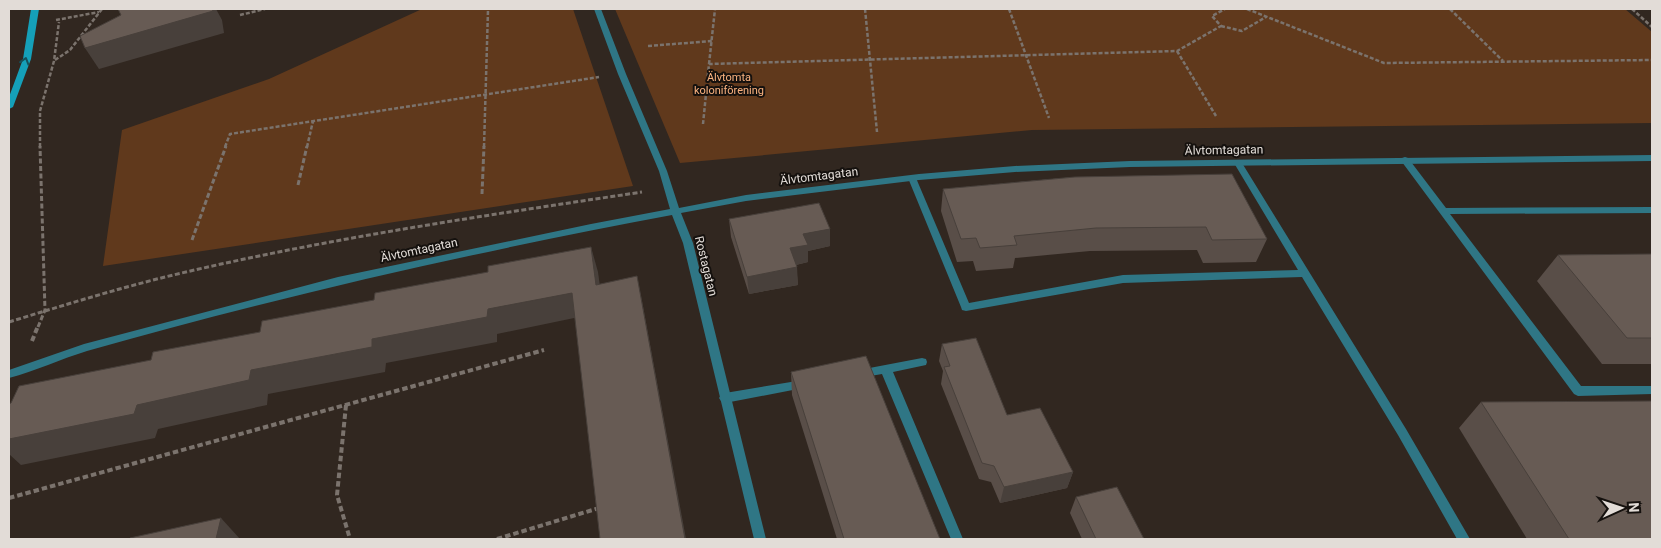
<svg xmlns="http://www.w3.org/2000/svg" width="1661" height="548" viewBox="0 0 1661 548" font-family="Roboto,sans-serif">
	<rect width="100%" height="100%" fill="#312720"/>
	<g fill="#60391c">
		<path d="M 422,9 L 573,9 L 633,186 L 103,266 L 122,130 L 269,79 Z"/>
		<path d="M 615,9 L 1625,9 L 1652,32 L 1652,123 L 1032,130 L 680,163 Z"/>
	</g>
	<g fill="none" stroke-linecap="round" stroke-linejoin="round">
		<g stroke="#7b736d" stroke-width="2.5" stroke-dasharray="4 2" stroke-linecap="butt">
			<path d="M 865,9 L 877,132"/>
			<path d="M 1009,9 L 1049,118"/>
			<path d="M 1247,9 L 1384,63 L 1652,60"/>
			<path d="M 1450,9 L 1503,61"/>
			<path d="M 1632,9 L 1652,27"/>
			<path d="M 240,15 L 265,9"/>
			<path d="M 56,20 L 99,12"/>
			<path d="M 1221,26 L 1242,31 L 1266,17"/>
			<path d="M 648,46 L 712,41"/>
			<path d="M 1177,51 L 1216,116"/>
			<path d="M 55,60 L 70,50 L 102,9"/>
			<path d="M 709,64 L 715,9"/>
			<path d="M 703,124 L 709,64 L 1177,51 L 1221,26 L 1212,16 L 1225,9"/>
			<path d="M 40,147 L 40,111 L 54,61 L 59,22"/>
			<path d="M 225,147 L 230,134 L 599,77"/>
			<path d="M 307,147 L 313,121"/>
			<path d="M 484,147 L 488,10"/>
		</g>
		<g stroke="#7b736d" stroke-width="3" stroke-dasharray="5 2.5" stroke-linecap="butt">
			<path d="M 298,185 L 307,146"/>
			<path d="M 482,194 L 484,146"/>
			<path d="M 192,240 L 226,146"/>
			<path d="M 9,322 C 61,306 113,290 165,277 C 322,239 482,216 642,192"/>
			<path d="M 38,327 L 45,310 L 40,146"/>
		</g>
		<g stroke="#7b736d" stroke-width="4" stroke-dasharray="5.5 3" stroke-linecap="butt">
			<path d="M 32,341 L 38,326"/>
			<path d="M 346,405 L 337,495 L 350,539"/>
			<path d="M 9,498 L 544,350"/>
			<path d="M 497,539 L 599,508"/>
		</g>
		<g fill="#2f7685" fill-rule="evenodd">
			<path d="M 1405,157 L 1408,158 L 1446,208 L 1652,207 L 1652,213 L 1450,214 L 1581,386 L 1652,386 L 1652,394 L 1578,396 L 1574,394 L 1402,162 L 1401,160 L 1402,158 Z"/>
			<path d="M 1238,160 L 1242,163 L 1406,429 L 1470,539 L 1457,539 L 1398,435 L 1302,277 L 1123,283 L 966,311 L 962,310 L 961,307 L 908,178 L 912,175 L 916,178 L 969,303 L 1123,275 L 1298,270 L 1234,163 Z"/>
			<path d="M 922,358 L 926,359 L 927,362 L 926,365 L 893,372 L 963,539 L 951,539 L 882,374 L 859,378 L 855,377 L 853,374 L 855,371 L 859,370 Z"/>
			<path d="M 803,380 L 807,381 L 809,384 L 807,387 L 803,388 L 725,403 L 721,401 L 719,398 L 721,395 L 725,393 Z"/>
		</g>
		<path fill="#2f7685" fill-rule="evenodd" d="M 594,9 L 601,9 L 626,74 L 667,171 L 679,208 L 746,195 L 919,174 L 1015,166 L 1130,161 L 1652,155 L 1652,161 L 1130,167 L 1015,172 L 919,180 L 746,201 L 681,213 L 693,243 L 766,539 L 754,539 L 683,243 L 672,215 C 475,252 280,296 87,351 C 61,359 35,371 9,378 L 9,370 L 84,344 L 338,277 L 591,224 L 670,209 L 659,171 L 618,74 Z"/>
		<path fill="#15a0b9" fill-rule="evenodd" d="M 31,9 L 39,9 L 31,59 L 13,107 L 9,109 L 9,97 L 23,59 Z"/>
	</g>
	<g fill="#594e48">
		<path d="M 1075,177 L 1267,239 L 1256,262 L 1203,263 L 1197,250 L 1090,251 L 1015,258 L 1013,268 L 976,271 L 973,261 L 957,262 L 941,211 L 943,189 Z"/>
		<path d="M 729,219 L 830,246 L 808,251 L 808,262 L 796,265 L 798,285 L 749,294 L 731,237 Z"/>
		<path d="M 1652,254 L 1652,364 L 1602,364 L 1537,281 L 1558,255 Z"/>
		<path d="M 942,344 L 1007,415 L 1073,472 L 1067,488 L 1000,503 L 991,482 L 979,479 L 941,384 L 943,371 L 939,361 Z"/>
		<path d="M 791,372 L 940,539 L 837,539 L 792,395 Z"/>
		<path d="M 1481,402 L 1652,539 L 1527,539 L 1459,428 Z"/>
		<path d="M 1076,497 L 1144,539 L 1082,539 L 1070,513 Z"/>
	</g>
	<g fill="#48403b">
		<path d="M 212,9 L 216,9 L 222,20 L 224,33 L 99,69 L 85,48 Z"/>
		<path d="M 830,229 L 830,246 L 808,251 L 808,262 L 791,266 L 790,248 L 803,234 Z"/>
		<path d="M 591,247 L 598,272 L 603,309 L 596,285 Z"/>
		<path d="M 797,267 L 798,285 L 749,294 L 747,277 Z"/>
		<path d="M 637,276 L 642,301 L 686,539 L 685,539 Z"/>
		<path d="M 572,293 L 579,317 L 497,334 L 497,342 L 386,363 L 385,372 L 268,394 L 267,405 L 158,429 L 155,438 L 21,465 L 9,454 L 9,439 L 137,405 L 251,370 L 488,309 Z"/>
		<path d="M 1073,472 L 1067,488 L 1000,503 L 1004,487 Z"/>
		<path d="M 221,518 L 240,539 L 216,539 Z"/>
	</g>
	<g fill="#675b54" stroke="#48403b">
		<path d="M 118,9 L 212,9 L 213,11 L 85,48 L 80,36 L 121,15 Z"/>
		<path d="M 1232,174 L 1267,239 L 1212,240 L 1206,227 L 1096,228 L 1014,236 L 1017,245 L 980,248 L 976,238 L 961,239 L 943,189 L 1075,177 Z"/>
		<path d="M 819,203 L 830,229 L 803,234 L 808,245 L 790,248 L 797,267 L 747,277 L 729,219 Z"/>
		<path d="M 591,247 L 596,285 L 637,276 L 685,539 L 600,539 L 572,293 L 488,309 L 487,317 L 372,339 L 372,347 L 251,370 L 249,380 L 137,405 L 134,414 L 9,439 L 9,404 L 11,403 L 19,386 L 151,360 L 153,352 L 260,332 L 262,321 L 374,300 L 375,293 L 488,272 L 488,266 Z"/>
		<path d="M 1652,254 L 1652,338 L 1627,338 L 1558,255 Z"/>
		<path d="M 976,338 L 1007,415 L 1040,408 L 1073,472 L 1004,487 L 994,466 L 982,463 L 944,367 L 950,366 L 942,344 Z"/>
		<path d="M 866,356 L 940,539 L 844,539 L 791,372 Z"/>
		<path d="M 1652,401 L 1652,539 L 1569,539 L 1481,402 Z"/>
		<path d="M 1117,487 L 1144,539 L 1096,539 L 1076,497 Z"/>
		<path d="M 221,518 L 216,539 L 129,539 L 130,538 Z"/>
	</g>
	<defs><path id="oneway-chevron" d="M-2-3.5L2.5 0L-2 3.5" fill="none" stroke-width="1.6" stroke-linecap="round" stroke-linejoin="round" transform="scale(1.25)"/></defs>
	<use stroke="#15515b" href="#oneway-chevron" transform="translate(25 61) rotate(-73)"/>
	<g text-anchor="middle" dominant-baseline="central" stroke-width="4" stroke-linejoin="round" paint-order="stroke">
		<g font-size="11" fill="#fbb380" stroke="#15110e">
			<text x="729" y="77">Älvtomta<tspan x="729" dy="13">koloniförening</tspan></text>
		</g>
		<g font-size="12" fill="#e2dcd7" stroke="#15110e">
			<text transform="translate(1224 150) rotate(-1)">Älvtomtagatan</text>
			<text transform="translate(819 176) rotate(-7)">Älvtomtagatan</text>
			<text transform="translate(419 250) rotate(-12)">Älvtomtagatan</text>
			<text transform="translate(706 266) rotate(76)">Rostagatan</text>
		</g>
	</g>
	<rect width="1661" height="548" fill="none" stroke="#e2dcd7" stroke-width="20"/>
	<g transform="translate(1621 508) rotate(87)" stroke="#15110e" stroke-width="4" paint-order="stroke">
	<path d="M0-4L9 19L0 12L-9 19Z" fill="#e2dcd7"/>
	<text y="-8" font-size="14" font-weight="bold" text-anchor="middle" fill="#e2dcd7">N</text>
	</g>
</svg>
